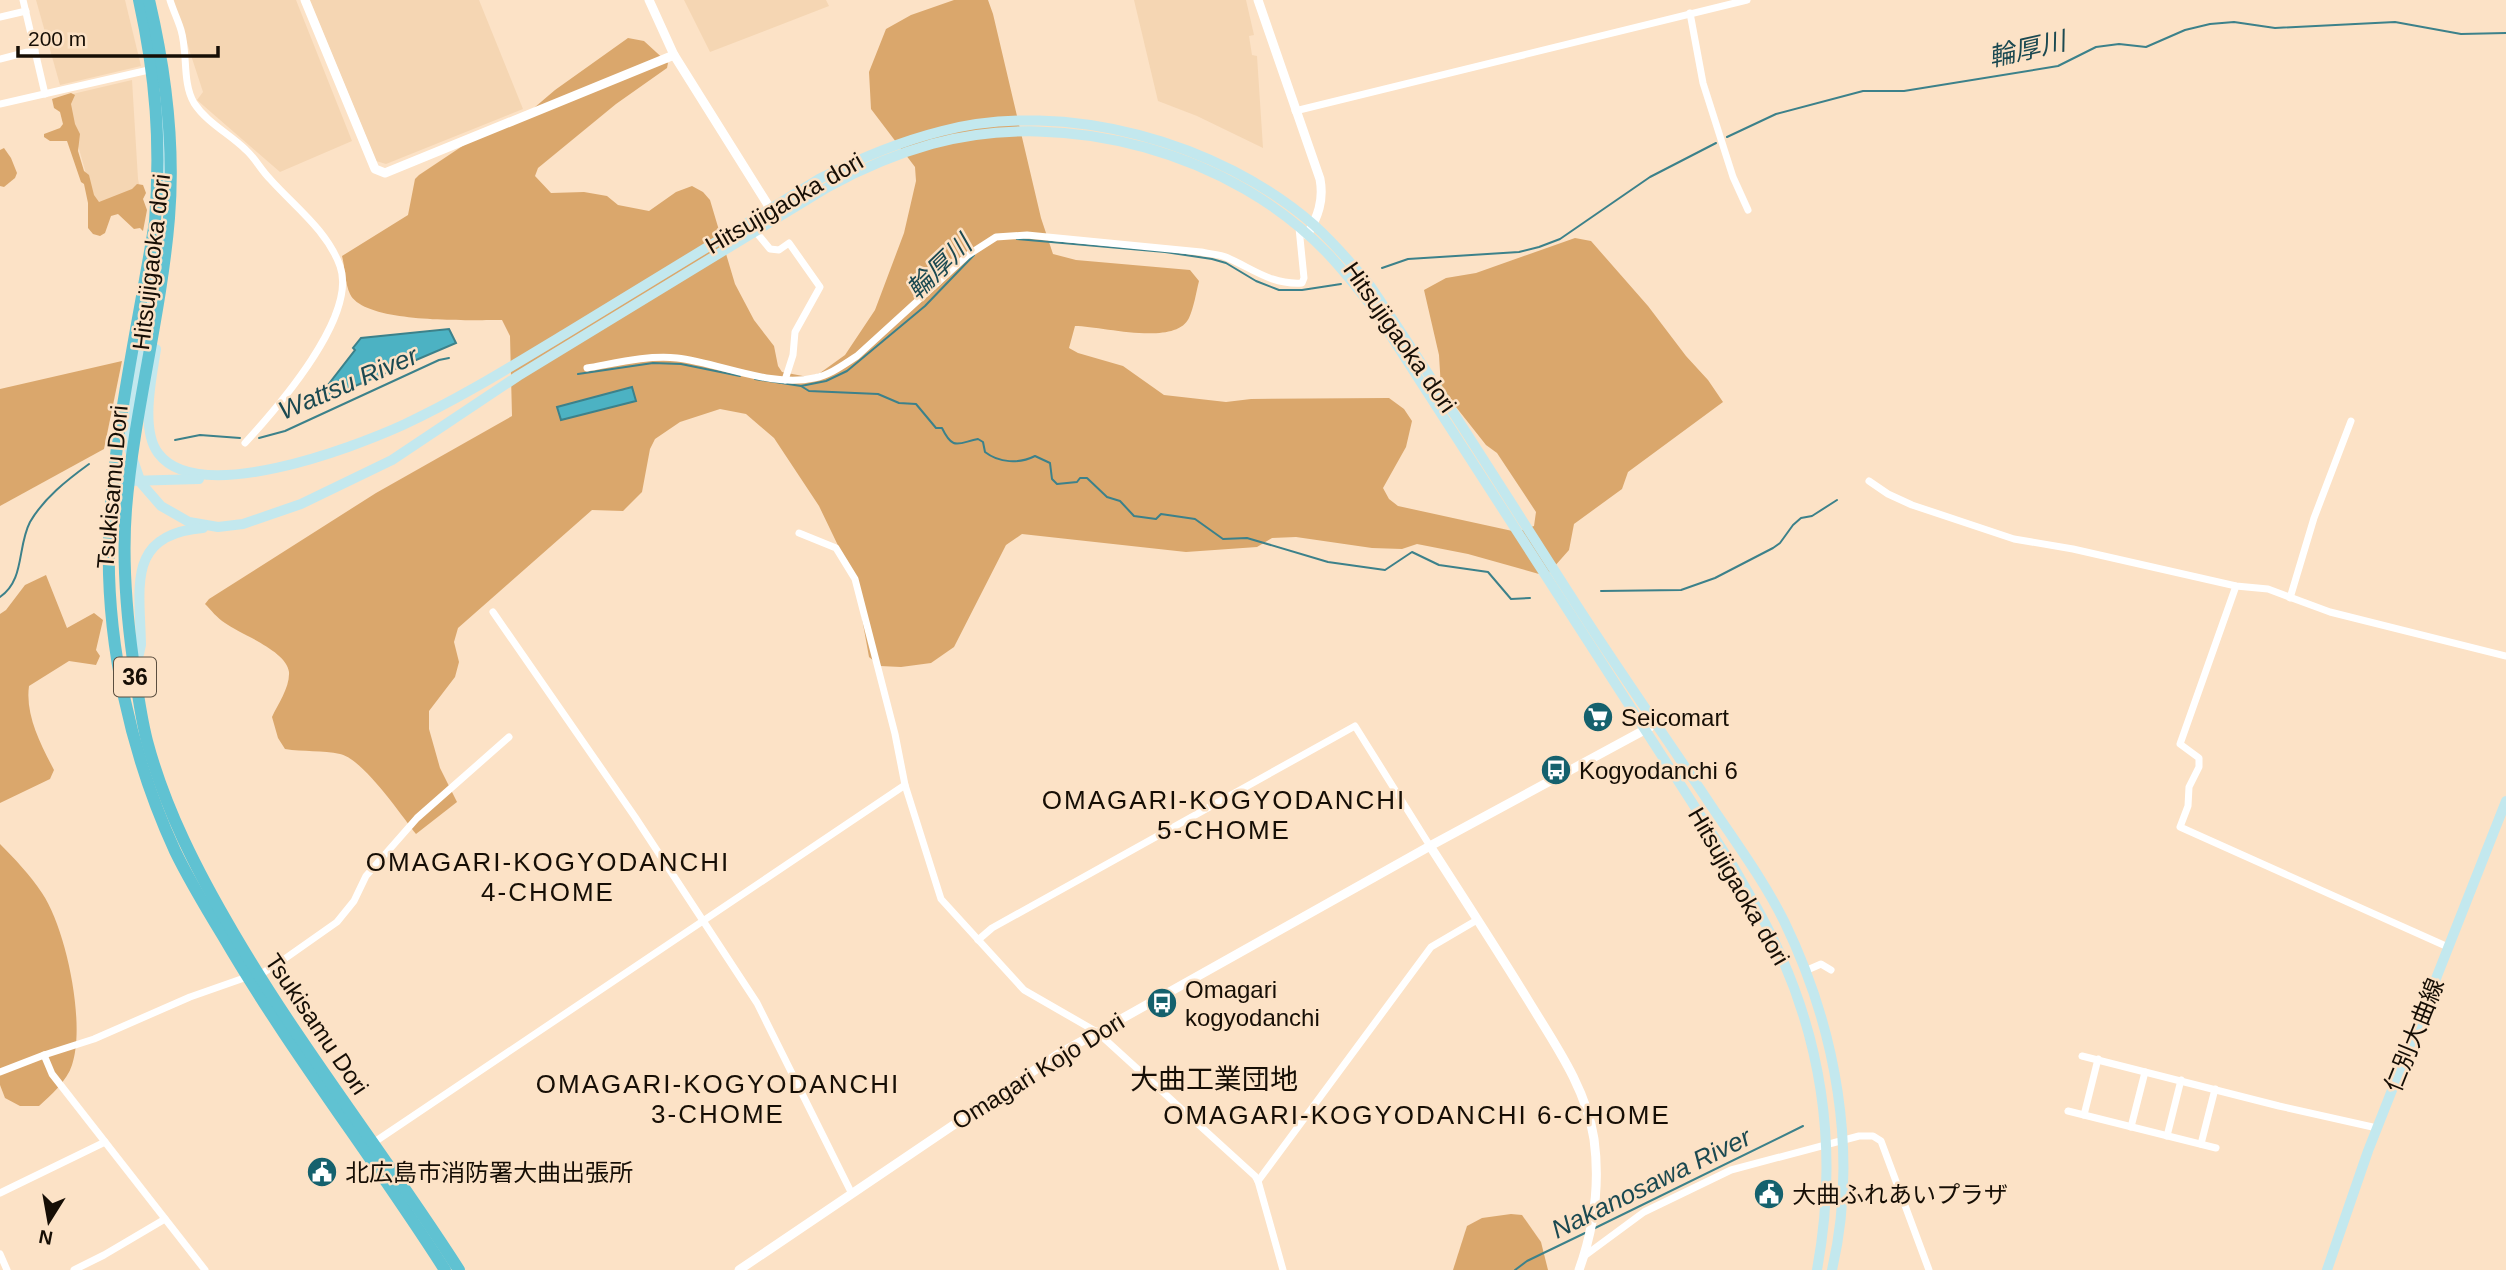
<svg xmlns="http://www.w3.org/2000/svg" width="2506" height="1270" viewBox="0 0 2506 1270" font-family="Helvetica,'Noto Sans JP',sans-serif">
	<rect width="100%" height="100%" fill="#fce2c6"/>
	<g fill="#f5d6b3">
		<path d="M 36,0 L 125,0 L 141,66 L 60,85 Z"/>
		<path d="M 173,0 L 296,0 L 352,141 L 280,172 L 197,100 L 203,92 Z"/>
		<path d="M 310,0 L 479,0 L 523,109 L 386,164 L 376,161 Z"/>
		<path d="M 684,0 L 826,0 L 829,6 L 710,52 Z"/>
		<path d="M 1134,0 L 1246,0 L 1254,35 L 1249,36 L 1252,55 L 1257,56 L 1263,148 L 1197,116 L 1158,101 Z"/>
		<path d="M 132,80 L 138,179 L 141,192 L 96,209 L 64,96 Z"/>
	</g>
	<g fill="#daa76c">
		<path d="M 954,0 L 988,0 L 993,14 L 1041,218 L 1053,254 L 1076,260 L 1190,270 L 1199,281 C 1196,293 1194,307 1189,318 C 1175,347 1102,326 1075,326 L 1069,348 L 1078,353 L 1123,366 L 1164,395 L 1226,402 L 1251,399 L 1389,398 L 1404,409 L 1412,421 L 1406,447 L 1383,488 L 1389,499 L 1398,506 L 1517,532 L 1534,526 L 1536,512 L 1497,453 L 1486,445 L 1441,388 L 1439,355 L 1424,290 L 1446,278 L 1476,273 L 1575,238 L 1591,241 L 1648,306 L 1686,356 L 1708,380 L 1723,402 L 1628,472 L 1622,489 L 1574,524 L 1569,550 L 1546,576 L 1468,554 L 1417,544 L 1402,549 L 1372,548 L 1296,537 L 1272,538 L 1257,547 L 1186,552 L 1022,534 L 1006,545 L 954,647 L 931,663 L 901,667 L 880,666 L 869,657 L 858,596 L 845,560 L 819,506 L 774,438 L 746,414 L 720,409 L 680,422 L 655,439 L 650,449 L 642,492 L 623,511 L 592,510 L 458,628 L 454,642 L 459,662 L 455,677 L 429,711 L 429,729 L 440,768 L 457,802 L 416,834 C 402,816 362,758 340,754 C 323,750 303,752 285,749 L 278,738 L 272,717 C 278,704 290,687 289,672 C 287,651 240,634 225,623 C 217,618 211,610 205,604 L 209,599 L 376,493 L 512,416 L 510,336 L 502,320 C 471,320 364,324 350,294 C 345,284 345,267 342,256 L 408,215 L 415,179 L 419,175 L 485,131 L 514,125 L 555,90 L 628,38 L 644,41 L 668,63 L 667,68 L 616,104 L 538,168 L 535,176 L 551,193 L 584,192 L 607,196 L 618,205 L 649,211 L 676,192 L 692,186 L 703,192 L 710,200 L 735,284 L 754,320 L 774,346 L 778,366 L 782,372 L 808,377 L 820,373 L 845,355 L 875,310 L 904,233 L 916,181 L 915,167 L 871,109 L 869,72 L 886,29 L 911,15 Z"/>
		<path d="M 71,93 L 75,95 L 71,104 L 75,124 L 80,134 L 78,151 L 84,171 L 89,175 L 94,195 L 99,202 L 132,189 L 137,184 L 143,185 L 146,193 L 143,199 L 147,210 L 143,231 L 140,228 L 134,229 L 118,214 L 111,216 L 105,233 L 100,236 L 93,234 L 88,228 L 88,203 L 84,184 L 81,182 L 67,141 L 50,141 L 44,137 L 44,134 L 60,128 L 63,124 L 60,112 L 54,108 L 52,99 Z"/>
		<path d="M 4,148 L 11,158 L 17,173 L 15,178 L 4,187 L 0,186 L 0,150 Z"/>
		<path d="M 122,361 L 104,449 L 0,506 L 0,389 Z"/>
		<path d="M 46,575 L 67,628 L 94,613 L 103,620 L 96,650 L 100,656 L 96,665 L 69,661 L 29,686 C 25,715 41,745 54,770 L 50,779 L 0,803 L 0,614 L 6,610 L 25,585 Z"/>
		<path d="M 0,844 C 15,859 30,875 42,893 C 66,928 86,1024 72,1065 C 67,1081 51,1095 39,1106 L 20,1106 L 5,1098 L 0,1085 Z"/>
		<path d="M 1511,1214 L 1522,1215 L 1541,1242 L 1548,1270 L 1453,1270 L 1467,1226 L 1482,1218 Z"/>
	</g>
	<g fill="#4cb2c3" stroke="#3c818a" stroke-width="2">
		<path d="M 449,329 L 456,343 L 327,398 L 321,394 L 355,350 L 353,348 L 361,338 Z"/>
		<path d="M 632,387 L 636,401 L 561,420 L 557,407 Z"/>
	</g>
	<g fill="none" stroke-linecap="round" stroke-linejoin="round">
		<g stroke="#3c818a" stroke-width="2">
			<path d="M 1727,137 L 1776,114 L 1863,91 L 1904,91 L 2058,66 L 2096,47 L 2119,44 L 2146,47 L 2185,30 L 2210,24 L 2234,22 L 2275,28 L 2395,22 L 2461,34 L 2506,33"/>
			<path d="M 1017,239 L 1165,252 L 1212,259 L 1226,263 L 1256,281 L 1279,290 L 1302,290 L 1341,284"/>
			<path d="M 1382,268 L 1408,259 L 1519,252 L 1539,247 L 1560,239 L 1650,177 L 1716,143"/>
			<path d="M 578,374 L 653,363 L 681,364 L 740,376"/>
			<path d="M 755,379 L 801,386 L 826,381 L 847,371 L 925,306 L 974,255"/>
			<path d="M 801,386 L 809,391 L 878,394 L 899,403 L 916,404 L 936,428 L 942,428 C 953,451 958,443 978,439 L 983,442 L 985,452 C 999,463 1019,464 1035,456 L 1050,463 L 1052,479 L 1057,484 L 1077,482 L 1080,478 L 1087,478 L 1107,497 L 1120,501 L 1134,516 L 1156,519 L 1161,514 L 1195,519 L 1223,539 L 1247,538 L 1328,562 L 1385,570 L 1412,552 L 1439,565 L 1488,572 L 1511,599 L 1530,598"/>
			<path d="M 259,438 L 285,431 L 439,360 L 449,358"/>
			<path d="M 175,440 L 200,435 L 240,438"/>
			<path d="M 1601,591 L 1681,590 L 1715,578 L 1773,548 L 1780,543 L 1793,525 L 1801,518 L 1812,516 L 1837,500"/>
			<path d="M 0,597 C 25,580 17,547 30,522 C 44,498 67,480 89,464"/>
			<path d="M 1593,1229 L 1803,1126"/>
			<path d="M 1515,1270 L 1527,1261 L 1585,1233"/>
		</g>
		<g stroke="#fff" stroke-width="7">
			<path d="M 23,0 L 45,94"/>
			<path d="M 170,0 C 173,10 178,20 181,30 C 188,53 182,83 194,103 C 207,123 230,134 246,150 C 255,158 261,170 270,179 C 294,206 327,230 340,266 C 358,316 277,408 245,443"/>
			<path d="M 1690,13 L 1703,83 L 1733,177 L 1748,210"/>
			<path d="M 0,17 L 26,11"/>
			<path d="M 0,59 L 35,50"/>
			<path d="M 0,104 L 153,69"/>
			<path d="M 1295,111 L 1747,0"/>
			<path d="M 756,232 L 770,249 L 779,250 L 789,243 L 820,287 L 795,332 L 793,355 L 785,380"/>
			<path d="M 587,368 C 616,363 647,355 677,358 C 720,363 772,388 814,378 C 830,375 843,365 857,356 L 968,255 L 996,237 L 1027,235 L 1201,252 C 1209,254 1220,254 1228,258 C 1253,269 1272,285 1302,283 L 1304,278 L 1299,228"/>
			<path d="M 1869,481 L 1888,494 L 1912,505 L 2014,539 L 2073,549 L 2236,586 L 2268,589 L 2330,612 L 2506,656"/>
			<path d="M 799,533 L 836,548 L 855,579 L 895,734 L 905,785 L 941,899 L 1024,990 L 1097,1032 L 1255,1176 L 1258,1181 L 1283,1270"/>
			<path d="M 2236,586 L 2180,744 L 2199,758 L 2199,767 L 2189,787 L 2188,806 L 2180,827 L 2448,947"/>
			<path d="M 2290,598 L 2314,518 L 2351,421"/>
			<path d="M 493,612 L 635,817 L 757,1003 L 852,1194"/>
			<path d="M 978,940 L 992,928 L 1355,726 L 1430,846"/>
			<path d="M 1805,971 L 1821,964 L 1831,970"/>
			<path d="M 44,1055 L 52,1074 L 205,1270"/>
			<path d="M 2082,1056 L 2279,1106 L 2377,1128"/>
			<path d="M 0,1072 L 44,1055 L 94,1039 L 190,997 L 247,977 L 258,976 L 283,960 L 337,922 L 354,901 L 366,876 L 417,818 L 509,737"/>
			<path d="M 2068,1111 L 2216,1148"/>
			<path d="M 2084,1115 L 2098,1059"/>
			<path d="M 2131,1127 L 2145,1072"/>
			<path d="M 2167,1136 L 2181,1080"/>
			<path d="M 373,1143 L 905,785"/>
			<path d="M 2201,1144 L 2215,1089"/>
			<path d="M 1258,1181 L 1431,947 L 1477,920"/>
			<path d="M 0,1193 L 105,1142"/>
			<path d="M 0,1254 L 7,1270"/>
			<path d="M 1583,1257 L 1644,1212 L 1731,1170 L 1859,1136 L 1873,1136 L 1881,1141 L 1929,1270"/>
			<path d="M 74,1270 L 104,1255 L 165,1219"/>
		</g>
		<g stroke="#fff" stroke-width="9">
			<path d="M 305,0 L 375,169 L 385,173 L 674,55"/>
			<path d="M 649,0 L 674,55 L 773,213"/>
			<path d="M 1258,0 L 1320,179 C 1324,200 1318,217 1307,235"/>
			<path d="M 1430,846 C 1463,897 1496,948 1528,1000 C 1554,1043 1586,1087 1594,1139 C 1600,1183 1594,1228 1579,1270"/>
			<path d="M 739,1270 L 1057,1055 L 1430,846 L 1650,727"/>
		</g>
		<g stroke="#c3e8ee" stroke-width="10">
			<path d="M 161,104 L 163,183"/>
			<path d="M 160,226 L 130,415 L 129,448 L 141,483 L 161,506 L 189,522 L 218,527 L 243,524 L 301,504 L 392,460 L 518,376 L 828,187 C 861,169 896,154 932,144 C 1066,107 1233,153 1329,255 C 1345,272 1359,290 1373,308 L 1733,866 C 1750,896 1768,925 1781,956 C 1826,1057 1837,1161 1817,1270"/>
			<path d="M 156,349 C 152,376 140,429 158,453 C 198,507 352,448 403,425 C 459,399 512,366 565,334 C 650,283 734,230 819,179 C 858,159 898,142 942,131 C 1065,99 1219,142 1314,225 C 1335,244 1353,265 1371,287 C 1445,397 1515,510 1587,621 C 1628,684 1671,745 1712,807 C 1737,844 1764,881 1784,921 C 1836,1028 1859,1153 1832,1270"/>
			<path d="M 112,500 L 122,484 L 129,481 L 199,479"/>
			<path d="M 133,661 L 139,654 L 141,645 C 140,587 126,534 203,528"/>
			<path d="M 2327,1270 L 2368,1151 L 2506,801"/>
		</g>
		<g stroke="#60c2d2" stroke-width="12">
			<path d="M 139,0 C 156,77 161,143 155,222 C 138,327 113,432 109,539 C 106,644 131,755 175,851 C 189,880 206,908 223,936 C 290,1051 373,1157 445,1270"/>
			<path d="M 149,0 C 166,72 175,144 169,218 C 161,315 134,411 126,509 C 122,560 126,609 133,660 C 137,687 140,714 147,741 C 165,809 198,873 234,934 C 302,1050 386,1156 459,1270"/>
		</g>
	</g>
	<defs>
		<g id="supermarket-disc" transform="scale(1.575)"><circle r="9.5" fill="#15616d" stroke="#fce2c6"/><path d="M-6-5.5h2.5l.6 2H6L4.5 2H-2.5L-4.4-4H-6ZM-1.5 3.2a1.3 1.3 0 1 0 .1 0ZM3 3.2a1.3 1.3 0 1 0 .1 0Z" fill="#fff"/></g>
		<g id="bus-disc" transform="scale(1.575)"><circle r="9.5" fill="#15616d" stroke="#fce2c6"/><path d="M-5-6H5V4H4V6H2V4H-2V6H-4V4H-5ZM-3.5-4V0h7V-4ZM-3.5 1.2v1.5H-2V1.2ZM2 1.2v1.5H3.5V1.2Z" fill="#fff"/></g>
		<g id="civic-disc" transform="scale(1.575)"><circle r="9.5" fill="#15616d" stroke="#fce2c6"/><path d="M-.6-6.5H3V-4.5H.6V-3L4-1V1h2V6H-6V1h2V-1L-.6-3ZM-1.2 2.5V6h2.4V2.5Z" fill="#fff"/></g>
	</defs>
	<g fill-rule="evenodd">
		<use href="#supermarket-disc" x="1598" y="717"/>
		<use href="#bus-disc" x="1556" y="770"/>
		<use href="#bus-disc" x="1162" y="1003"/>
		<use href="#civic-disc" x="322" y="1172"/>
		<use href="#civic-disc" x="1769" y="1194"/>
	</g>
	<g text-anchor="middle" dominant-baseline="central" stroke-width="5" stroke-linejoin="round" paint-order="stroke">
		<rect fill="#fce2c6" stroke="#5b4e3f" stroke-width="2" x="114" y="657.5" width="42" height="39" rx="5"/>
		<g font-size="23" font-weight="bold" fill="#160e05">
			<text x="135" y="677">36</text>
		</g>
		<g font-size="24" fill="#160e05" stroke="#fce2c6">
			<text transform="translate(784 203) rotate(-30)">Hitsujigaoka dori</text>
			<text transform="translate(151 262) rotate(-83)">Hitsujigaoka dori</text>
			<text transform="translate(1400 337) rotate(55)">Hitsujigaoka dori</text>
			<text transform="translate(112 487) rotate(-85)">Tsukisamu Dori</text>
			<text transform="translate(1739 886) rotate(60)">Hitsujigaoka dori</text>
			<text transform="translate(317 1024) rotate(56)">Tsukisamu Dori</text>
			<text transform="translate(2414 1035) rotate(-68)">仁別大曲線</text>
			<text transform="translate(1038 1071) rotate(-32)">Omagari Kojo Dori</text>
		</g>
		<g font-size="24" fill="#160e05" stroke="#fce2c6" text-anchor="start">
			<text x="1621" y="717">Seicomart</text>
			<text x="1579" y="770">Kogyodanchi 6</text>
			<text x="1185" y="989">Omagari<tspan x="1185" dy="28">kogyodanchi</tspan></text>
			<text x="345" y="1172">北広島市消防署大曲出張所</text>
			<text x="1792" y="1194">大曲ふれあいプラザ</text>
		</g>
		<g font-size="26" font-style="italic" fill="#1b4951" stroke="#fce2c6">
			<text transform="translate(2027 49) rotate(-13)">輪厚川</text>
			<text transform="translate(939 267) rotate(-44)">輪厚川</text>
			<text transform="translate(348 383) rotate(-23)">Wattsu River</text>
			<text transform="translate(1651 1183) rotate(-26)">Nakanosawa River</text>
		</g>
		<g font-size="26" letter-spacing="2" fill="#160e05" stroke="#fce2c6">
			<text x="1224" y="800">OMAGARI-KOGYODANCHI<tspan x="1224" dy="30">5-CHOME</tspan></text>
			<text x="548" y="862">OMAGARI-KOGYODANCHI<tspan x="548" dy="30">4-CHOME</tspan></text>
			<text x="718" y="1084">OMAGARI-KOGYODANCHI<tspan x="718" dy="30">3-CHOME</tspan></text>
			<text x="1417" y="1115">OMAGARI-KOGYODANCHI 6-CHOME</text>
		</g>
		<g font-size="28" fill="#160e05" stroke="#fce2c6">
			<text x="1214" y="1079">大曲工業団地</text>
		</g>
	</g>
	<g transform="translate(49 1221) rotate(191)" stroke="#fce2c6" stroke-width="5" paint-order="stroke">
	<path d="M0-5L12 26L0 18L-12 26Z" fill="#160e05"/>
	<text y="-10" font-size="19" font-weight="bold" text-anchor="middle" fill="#160e05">N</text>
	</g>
	<path d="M18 46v10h200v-10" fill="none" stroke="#160e05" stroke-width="3.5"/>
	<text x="28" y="46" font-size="21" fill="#160e05" stroke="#fce2c6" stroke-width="5" paint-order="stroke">200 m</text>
</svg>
